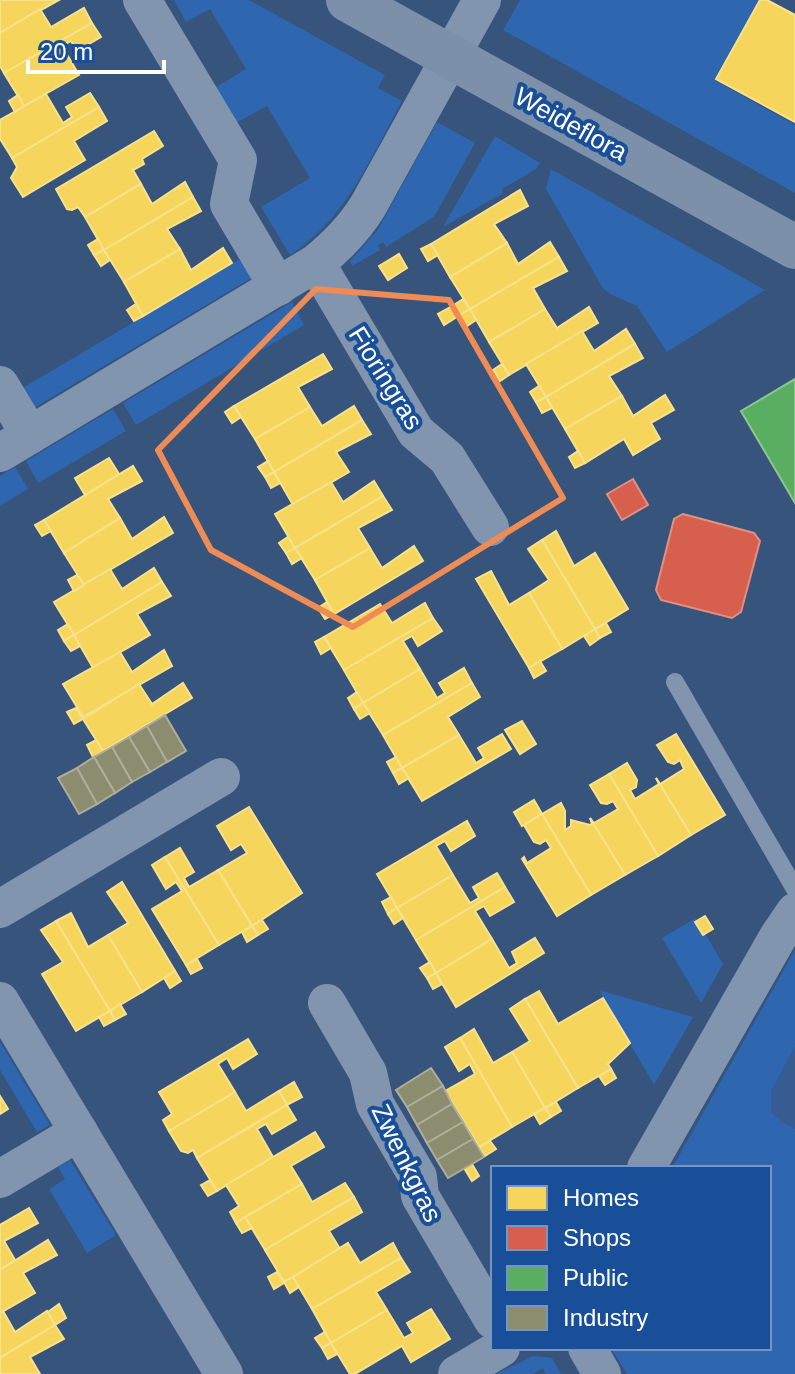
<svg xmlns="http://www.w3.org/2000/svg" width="795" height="1374" viewBox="0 0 795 1374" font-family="Helvetica,sans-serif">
	<rect width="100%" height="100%" fill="#36547c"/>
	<g fill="#2e66af">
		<path d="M 174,0 L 249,0 L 385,75 L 378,88 L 402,101 C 371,157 346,219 290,255 L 261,207 L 310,178 L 267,106 L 234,124 L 213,89 L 246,69 L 210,9 L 186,22 Z"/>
		<path d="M 520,0 L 759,0 L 714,80 L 795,125 L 795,193 L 503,30 Z"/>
		<path d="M 437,122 L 475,143 L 434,217 L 386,247 L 383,242 L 378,245 L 380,250 L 352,266 L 350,261 L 377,231 Z"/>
		<path d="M 495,136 L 540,163 L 535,170 L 502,189 L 503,193 L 443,227 Z"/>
		<path d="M 551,169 L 765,290 L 667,352 L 637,306 L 610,294 L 602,287 L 546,189 Z"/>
		<path d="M 242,258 L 253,277 L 32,409 L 21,389 Z"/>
		<path d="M 292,302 L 304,325 L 136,425 L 123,403 Z"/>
		<path d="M 113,409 L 126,431 L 38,483 L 26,461 Z"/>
		<path d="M 15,467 L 28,489 L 0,506 L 0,476 Z"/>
		<path d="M 696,918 L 723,964 L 701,1003 L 662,938 Z"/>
		<path d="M 795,950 L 795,1047 L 771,1092 L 771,1111 L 781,1121 L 795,1129 L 795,1374 L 627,1374 L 611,1348 L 769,1348 L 769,1168 L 672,1168 Z"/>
		<path d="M 599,990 L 693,1017 L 654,1085 Z"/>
		<path d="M 0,1042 L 50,1125 L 37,1132 L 0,1070 Z"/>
		<path d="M 70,1160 L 116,1235 L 87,1253 L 49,1189 L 65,1179 L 58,1167 Z"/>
		<path d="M 533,1356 L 552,1358 L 561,1374 L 546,1374 L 543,1368 L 533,1374 L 496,1374 Z"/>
	</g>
	<path fill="#365c91" d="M 795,1047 L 795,1129 L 780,1121 L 771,1111 L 771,1092 Z"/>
	<g fill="#f6d55c" stroke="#f9e28d" stroke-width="2">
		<path d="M 0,0 L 59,0 L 0,33 Z"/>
		<path d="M 760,0 L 767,0 L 795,15 L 795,122 L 716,79 Z"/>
		<path d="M 84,8 L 92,23 L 4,73 L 0,66 L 0,33 L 40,9 L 51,27 Z"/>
		<path d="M 92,23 L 101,37 L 77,51 L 71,41 L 62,46 L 79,75 L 24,106 L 4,73 Z"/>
		<path d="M 90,93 L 99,107 L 12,158 L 0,139 L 0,120 L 46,94 L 63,123 L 72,117 L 66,107 Z"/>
		<path d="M 18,95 L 24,106 L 15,112 L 9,101 Z"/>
		<path d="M 99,107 L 107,121 L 74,141 L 85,160 L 23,197 L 11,178 L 17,167 L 12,158 Z"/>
		<path d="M 154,131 L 163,146 L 142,159 L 144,164 L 133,170 L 141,184 L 85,217 L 78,207 L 72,210 L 67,209 L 56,189 Z"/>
		<path d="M 185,182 L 193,197 L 104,250 L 85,217 L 141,184 L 152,204 Z"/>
		<path d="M 520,190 L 528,206 L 494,224 L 507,243 L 450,277 L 431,244 Z"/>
		<path d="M 193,197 L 201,211 L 167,229 L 180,249 L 124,282 L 104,250 Z"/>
		<path d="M 98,239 L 104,250 L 94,255 L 88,245 Z"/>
		<path d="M 550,242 L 559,257 L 470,309 L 450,277 L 507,243 L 518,264 Z"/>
		<path d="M 431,244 L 438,255 L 428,261 L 421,249 Z"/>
		<path d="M 223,248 L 232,263 L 143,316 L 124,282 L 180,249 L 191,270 Z"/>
		<path d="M 104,250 L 110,260 L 101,266 L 94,255 Z"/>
		<path d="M 399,254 L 407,268 L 388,280 L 379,266 Z"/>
		<path d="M 559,257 L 567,271 L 533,288 L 545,309 L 489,342 L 470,309 Z"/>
		<path d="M 463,299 L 470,309 L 460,315 L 454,305 Z"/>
		<path d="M 136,304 L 143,316 L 134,321 L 127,310 Z"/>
		<path d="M 454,305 L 460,315 L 444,325 L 438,314 Z"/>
		<path d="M 589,307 L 598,323 L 509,375 L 489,342 L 545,309 L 557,328 Z"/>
		<path d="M 470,309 L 476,320 L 467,326 L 460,315 Z"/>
		<path d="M 626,329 L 635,344 L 546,397 L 526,364 L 582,331 L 594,351 Z"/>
		<path d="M 635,344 L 643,358 L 609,376 L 622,396 L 565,429 L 546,397 Z"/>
		<path d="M 323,354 L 332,369 L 298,387 L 310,407 L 255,439 L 234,406 Z"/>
		<path d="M 502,364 L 509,375 L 500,381 L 493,370 Z"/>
		<path d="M 539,386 L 546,397 L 536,402 L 530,392 Z"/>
		<path d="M 665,395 L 674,410 L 651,423 L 660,439 L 633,455 L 624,439 L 585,463 L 565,429 L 622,396 L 633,416 Z"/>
		<path d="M 546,397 L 552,408 L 542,413 L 536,402 Z"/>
		<path d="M 234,406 L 241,417 L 232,423 L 225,412 Z"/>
		<path d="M 354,406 L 362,420 L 274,472 L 255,439 L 310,407 L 322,426 Z"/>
		<path d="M 362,420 L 371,434 L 336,452 L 349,472 L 293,505 L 274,472 Z"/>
		<path d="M 578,451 L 585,463 L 575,468 L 569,457 Z"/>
		<path d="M 109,458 L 119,474 L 85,495 L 75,478 Z"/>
		<path d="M 268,461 L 274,472 L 265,477 L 258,467 Z"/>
		<path d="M 133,466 L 142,481 L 108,499 L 120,518 L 64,553 L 44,520 Z"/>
		<path d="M 274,472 L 280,483 L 271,488 L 265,477 Z"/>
		<path d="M 374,481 L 383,496 L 295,548 L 275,514 L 331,482 L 343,502 Z"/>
		<path d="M 383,496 L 392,510 L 358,528 L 370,548 L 315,580 L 295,548 Z"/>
		<path d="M 164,517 L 173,533 L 84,585 L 64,553 L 120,518 L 132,539 Z"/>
		<path d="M 44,520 L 51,531 L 42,536 L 35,525 Z"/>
		<path d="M 556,531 L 574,566 L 595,553 L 628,609 L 595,629 L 542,540 Z"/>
		<path d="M 288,537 L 295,548 L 286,553 L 279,543 Z"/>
		<path d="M 542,540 L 595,629 L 562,649 L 529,593 L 549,580 L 528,549 Z"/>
		<path d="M 414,546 L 423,561 L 334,614 L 315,580 L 370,548 L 382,568 Z"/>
		<path d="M 295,548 L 302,558 L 292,564 L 286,553 Z"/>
		<path d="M 154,568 L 162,582 L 74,635 L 54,602 L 110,569 L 122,589 Z"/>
		<path d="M 491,571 L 509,605 L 529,593 L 562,649 L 529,668 L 476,579 Z"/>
		<path d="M 77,575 L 84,585 L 74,591 L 68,580 Z"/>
		<path d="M 162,582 L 171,596 L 137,614 L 150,635 L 93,668 L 74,635 Z"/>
		<path d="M 327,602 L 334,614 L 325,619 L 318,608 Z"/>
		<path d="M 425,603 L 433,618 L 344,670 L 324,637 L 380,604 L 392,623 Z"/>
		<path d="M 433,618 L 442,631 L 418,646 L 412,636 L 403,641 L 420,669 L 363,703 L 344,670 Z"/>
		<path d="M 606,623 L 611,632 L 600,638 L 595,629 Z"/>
		<path d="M 68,624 L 74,635 L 64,641 L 58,630 Z"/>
		<path d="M 595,629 L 600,638 L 590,645 L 584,636 Z"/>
		<path d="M 74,635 L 80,646 L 71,651 L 64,641 Z"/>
		<path d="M 324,637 L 331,648 L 321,654 L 315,642 Z"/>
		<path d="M 164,650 L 172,666 L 83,717 L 63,684 L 120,652 L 132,672 Z"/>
		<path d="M 540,661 L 546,671 L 534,678 L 529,668 Z"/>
		<path d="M 464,668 L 472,683 L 383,735 L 363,703 L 420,669 L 437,698 L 445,693 L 439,683 Z"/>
		<path d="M 183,683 L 192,698 L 103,751 L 83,719 L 139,684 L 152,704 Z"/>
		<path d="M 472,683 L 480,697 L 448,717 L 459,735 L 402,768 L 383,735 Z"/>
		<path d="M 357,692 L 363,703 L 354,709 L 348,698 Z"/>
		<path d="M 363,703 L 370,713 L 360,719 L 354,709 Z"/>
		<path d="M 76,708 L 83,719 L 74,724 L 67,712 Z"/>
		<path d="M 522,721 L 536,744 L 520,754 L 505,730 Z"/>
		<path d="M 502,734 L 511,749 L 422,801 L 402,768 L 459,735 L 476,763 L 484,758 L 478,748 Z"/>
		<path d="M 676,734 L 725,815 L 691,835 L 656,778 L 660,784 L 684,769 L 680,760 L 674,764 L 668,762 L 657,745 Z"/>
		<path d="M 96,740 L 103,751 L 93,757 L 87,745 Z"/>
		<path d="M 396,757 L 402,768 L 393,773 L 387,762 Z"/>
		<path d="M 627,763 L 637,780 L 636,787 L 630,790 L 635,799 L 659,784 L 656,778 L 691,835 L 658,856 L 609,774 Z"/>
		<path d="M 402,768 L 409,778 L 399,784 L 393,773 Z"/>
		<path d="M 609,774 L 658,856 L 625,875 L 590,818 L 594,823 L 618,809 L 613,801 L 607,804 L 601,803 L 590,785 Z"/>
		<path d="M 534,800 L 542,814 L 522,826 L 514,812 Z"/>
		<path d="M 561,803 L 565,811 L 565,830 L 571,826 L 571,820 L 590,825 L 592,824 L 590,818 L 625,875 L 591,895 L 542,814 Z"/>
		<path d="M 249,807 L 302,893 L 252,926 L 218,870 L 247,853 L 241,844 L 231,850 L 217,826 Z"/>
		<path d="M 542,814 L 591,895 L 557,916 L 522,859 L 524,857 L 527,863 L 551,848 L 546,840 L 540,844 L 534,842 L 524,825 Z"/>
		<path d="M 467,821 L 475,836 L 451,851 L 445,841 L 436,846 L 453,875 L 397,908 L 377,874 Z"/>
		<path d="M 180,848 L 194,872 L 184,878 L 189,887 L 218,870 L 252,926 L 219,945 L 165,857 Z"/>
		<path d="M 165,857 L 219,945 L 186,965 L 152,909 L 182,891 L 176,882 L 166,889 L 152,865 Z"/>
		<path d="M 497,873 L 505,887 L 416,940 L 397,908 L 453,875 L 470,903 L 479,898 L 473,887 Z"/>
		<path d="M 122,882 L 175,971 L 142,992 L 108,935 L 128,923 L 107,892 Z"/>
		<path d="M 505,887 L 514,902 L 490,916 L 484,906 L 475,911 L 492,939 L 436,973 L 416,940 Z"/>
		<path d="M 391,897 L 397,908 L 388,914 L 382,902 Z"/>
		<path d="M 397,908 L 403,918 L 394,924 L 388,914 Z"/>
		<path d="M 71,913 L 88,947 L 108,935 L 142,992 L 110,1011 L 56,921 Z"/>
		<path d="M 705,916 L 713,929 L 703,935 L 695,922 Z"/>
		<path d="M 262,920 L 268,929 L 258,935 L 252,926 Z"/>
		<path d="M 56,921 L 110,1011 L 76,1031 L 42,974 L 63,962 L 41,930 Z"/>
		<path d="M 252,926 L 258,935 L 247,942 L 242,932 Z"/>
		<path d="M 535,938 L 544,953 L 456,1007 L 436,973 L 492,939 L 509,968 L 517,963 L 512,952 Z"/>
		<path d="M 197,959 L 202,968 L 191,974 L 186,965 Z"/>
		<path d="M 430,962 L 436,973 L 427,978 L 420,968 Z"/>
		<path d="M 175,971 L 181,981 L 170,988 L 164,978 Z"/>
		<path d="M 436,973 L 442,984 L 433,989 L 427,978 Z"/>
		<path d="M 539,991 L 558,1024 L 603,998 L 630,1043 L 608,1064 L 611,1069 L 578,1088 L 525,999 Z"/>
		<path d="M 525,999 L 578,1088 L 545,1108 L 512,1052 L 530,1041 L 510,1009 Z"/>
		<path d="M 120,1004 L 126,1014 L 115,1020 L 110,1011 Z"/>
		<path d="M 110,1011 L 115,1020 L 104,1026 L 99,1017 Z"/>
		<path d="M 474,1029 L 493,1063 L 512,1052 L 545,1108 L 512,1127 L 460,1038 Z"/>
		<path d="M 460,1038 L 512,1127 L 479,1147 L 445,1091 L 475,1074 L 470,1064 L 459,1071 L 445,1047 Z"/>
		<path d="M 248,1039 L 257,1054 L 233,1069 L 227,1058 L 218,1064 L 235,1092 L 169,1131 L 163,1120 L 172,1114 L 159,1092 Z"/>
		<path d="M 611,1069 L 616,1078 L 605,1085 L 599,1076 Z"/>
		<path d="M 294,1082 L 302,1097 L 287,1105 L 279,1091 Z"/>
		<path d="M 279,1091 L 287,1105 L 197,1158 L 193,1150 L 188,1153 L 181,1151 L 169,1131 L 235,1092 L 246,1111 Z"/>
		<path d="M 0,1096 L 8,1109 L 0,1114 Z"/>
		<path d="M 556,1102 L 561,1111 L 551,1117 L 545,1108 Z"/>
		<path d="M 287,1105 L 296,1120 L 272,1134 L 266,1124 L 257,1129 L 273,1157 L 217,1191 L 197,1158 Z"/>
		<path d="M 545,1108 L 551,1117 L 540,1124 L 534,1114 Z"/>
		<path d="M 315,1132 L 324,1147 L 291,1166 L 302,1184 L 236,1223 L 230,1212 L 239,1206 L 226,1185 Z"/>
		<path d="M 490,1141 L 496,1149 L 485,1156 L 479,1147 Z"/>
		<path d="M 472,1164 L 479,1176 L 472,1181 L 464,1168 Z"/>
		<path d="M 210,1180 L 217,1191 L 208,1196 L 201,1185 Z"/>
		<path d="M 345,1183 L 354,1197 L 265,1250 L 245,1217 L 302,1184 L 312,1202 Z"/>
		<path d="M 354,1197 L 362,1212 L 329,1231 L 340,1249 L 284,1282 L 265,1250 Z"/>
		<path d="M 29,1208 L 38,1223 L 4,1241 L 15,1260 L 0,1270 L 0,1225 Z"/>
		<path d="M 245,1217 L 252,1228 L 242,1233 L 236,1223 Z"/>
		<path d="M 48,1240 L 57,1255 L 23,1273 L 35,1293 L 0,1313 L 0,1270 Z"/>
		<path d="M 348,1243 L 360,1263 L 393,1243 L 401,1258 L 312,1309 L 293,1277 Z"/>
		<path d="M 401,1258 L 410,1272 L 376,1292 L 387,1310 L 331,1343 L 312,1309 Z"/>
		<path d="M 277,1272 L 284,1283 L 274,1289 L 268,1277 Z"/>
		<path d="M 293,1277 L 299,1287 L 290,1293 L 284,1282 Z"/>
		<path d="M 59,1304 L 66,1318 L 55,1325 L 48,1312 Z"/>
		<path d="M 431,1309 L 450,1339 L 411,1362 L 402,1346 L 355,1374 L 350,1374 L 331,1343 L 387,1310 L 404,1338 L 413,1333 L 407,1323 Z"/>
		<path d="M 3,1311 L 15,1332 L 47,1311 L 55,1325 L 0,1358 L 0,1313 Z"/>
		<path d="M 55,1325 L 64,1339 L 30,1357 L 40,1374 L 0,1374 L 0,1358 Z"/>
		<path d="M 325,1332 L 331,1343 L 322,1348 L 315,1338 Z"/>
		<path d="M 331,1343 L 337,1354 L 328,1359 L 322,1348 Z"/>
	</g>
	<g fill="#d6604d" stroke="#e29082" stroke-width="2">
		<path d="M 633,479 L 648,505 L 622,520 L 607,494 Z"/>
		<path d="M 683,514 L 754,533 L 760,541 L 741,612 L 732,618 L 661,600 L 656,590 L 674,519 Z"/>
	</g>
	<path fill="#5aae61" stroke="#8cc690" stroke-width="2" d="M 795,379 L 795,503 L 741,411 Z"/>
	<g fill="#8c8c6e" stroke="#aeae9a" stroke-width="2">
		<path d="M 165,715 L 186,751 L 167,762 L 147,726 Z"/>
		<path d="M 147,726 L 167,762 L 150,772 L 129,737 Z"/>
		<path d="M 129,737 L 150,772 L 132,782 L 112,747 Z"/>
		<path d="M 112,747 L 132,782 L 115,793 L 94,757 Z"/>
		<path d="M 94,757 L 115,793 L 97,804 L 77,768 Z"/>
		<path d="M 77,768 L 97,804 L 79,814 L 58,778 Z"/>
		<path d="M 431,1068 L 443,1086 L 407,1107 L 396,1090 Z"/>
		<path d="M 443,1086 L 452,1104 L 417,1125 L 407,1107 Z"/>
		<path d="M 452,1104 L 463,1122 L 427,1143 L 417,1125 Z"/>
		<path d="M 463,1122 L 473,1139 L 437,1160 L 427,1143 Z"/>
		<path d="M 473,1139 L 484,1157 L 448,1178 L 437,1160 Z"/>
	</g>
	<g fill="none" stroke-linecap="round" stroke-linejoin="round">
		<path stroke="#8195af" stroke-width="18" d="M 675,682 L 795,889"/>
		<g stroke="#8195af" stroke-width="38">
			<path d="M 142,0 L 238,160 L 229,204 L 278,287"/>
			<path d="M 316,263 L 416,432 L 447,458 L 490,527"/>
			<path d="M 0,385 L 30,435"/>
			<path d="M 0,453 L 316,263 C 337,246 354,229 368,206 L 482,0"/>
			<path d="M 0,909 L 221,777"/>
			<path d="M 0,1001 L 224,1374"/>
			<path d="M 327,1003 L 368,1073 L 375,1104 L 418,1177 L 420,1196 L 493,1320"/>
			<path d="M 646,1168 L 778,937 L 795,912"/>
			<path d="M 0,1179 L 79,1132"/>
			<path d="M 587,1348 L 602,1374"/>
			<path d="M 457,1374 L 501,1348"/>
		</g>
		<path stroke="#7c90aa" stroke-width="44" d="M 348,0 L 795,247"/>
	</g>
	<path fill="none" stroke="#ef8b55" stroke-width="6" stroke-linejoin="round" d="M 316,289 L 449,300 L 563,498 L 353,627 L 211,550 L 158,450 Z"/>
	<g text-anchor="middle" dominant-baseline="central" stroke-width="8" stroke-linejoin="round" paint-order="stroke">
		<g font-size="26" fill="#fff" stroke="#194f99">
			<text transform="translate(571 124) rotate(29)">Weideflora</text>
			<text transform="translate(386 378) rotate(58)">Fioringras</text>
			<text transform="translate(407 1163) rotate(64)">Zwenkgras</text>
		</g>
	</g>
	<rect x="491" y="1166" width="280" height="184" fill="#194f99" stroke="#7595c2" stroke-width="2"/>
	<rect x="507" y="1186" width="40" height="24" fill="#f6d55c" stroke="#7595c2" stroke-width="2"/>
	<text x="563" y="1206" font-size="24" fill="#ffffff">Homes</text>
	<rect x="507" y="1226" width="40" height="24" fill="#d6604d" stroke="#7595c2" stroke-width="2"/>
	<text x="563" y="1246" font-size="24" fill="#ffffff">Shops</text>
	<rect x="507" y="1266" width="40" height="24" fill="#5aae61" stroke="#7595c2" stroke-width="2"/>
	<text x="563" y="1286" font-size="24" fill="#ffffff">Public</text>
	<rect x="507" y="1306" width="40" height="24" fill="#8c8c6e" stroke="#7595c2" stroke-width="2"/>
	<text x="563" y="1326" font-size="24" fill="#ffffff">Industry</text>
	<path d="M28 60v12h136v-12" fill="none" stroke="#ffffff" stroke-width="4"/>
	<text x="40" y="60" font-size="24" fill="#ffffff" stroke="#194f99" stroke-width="6" paint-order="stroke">20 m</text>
</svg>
